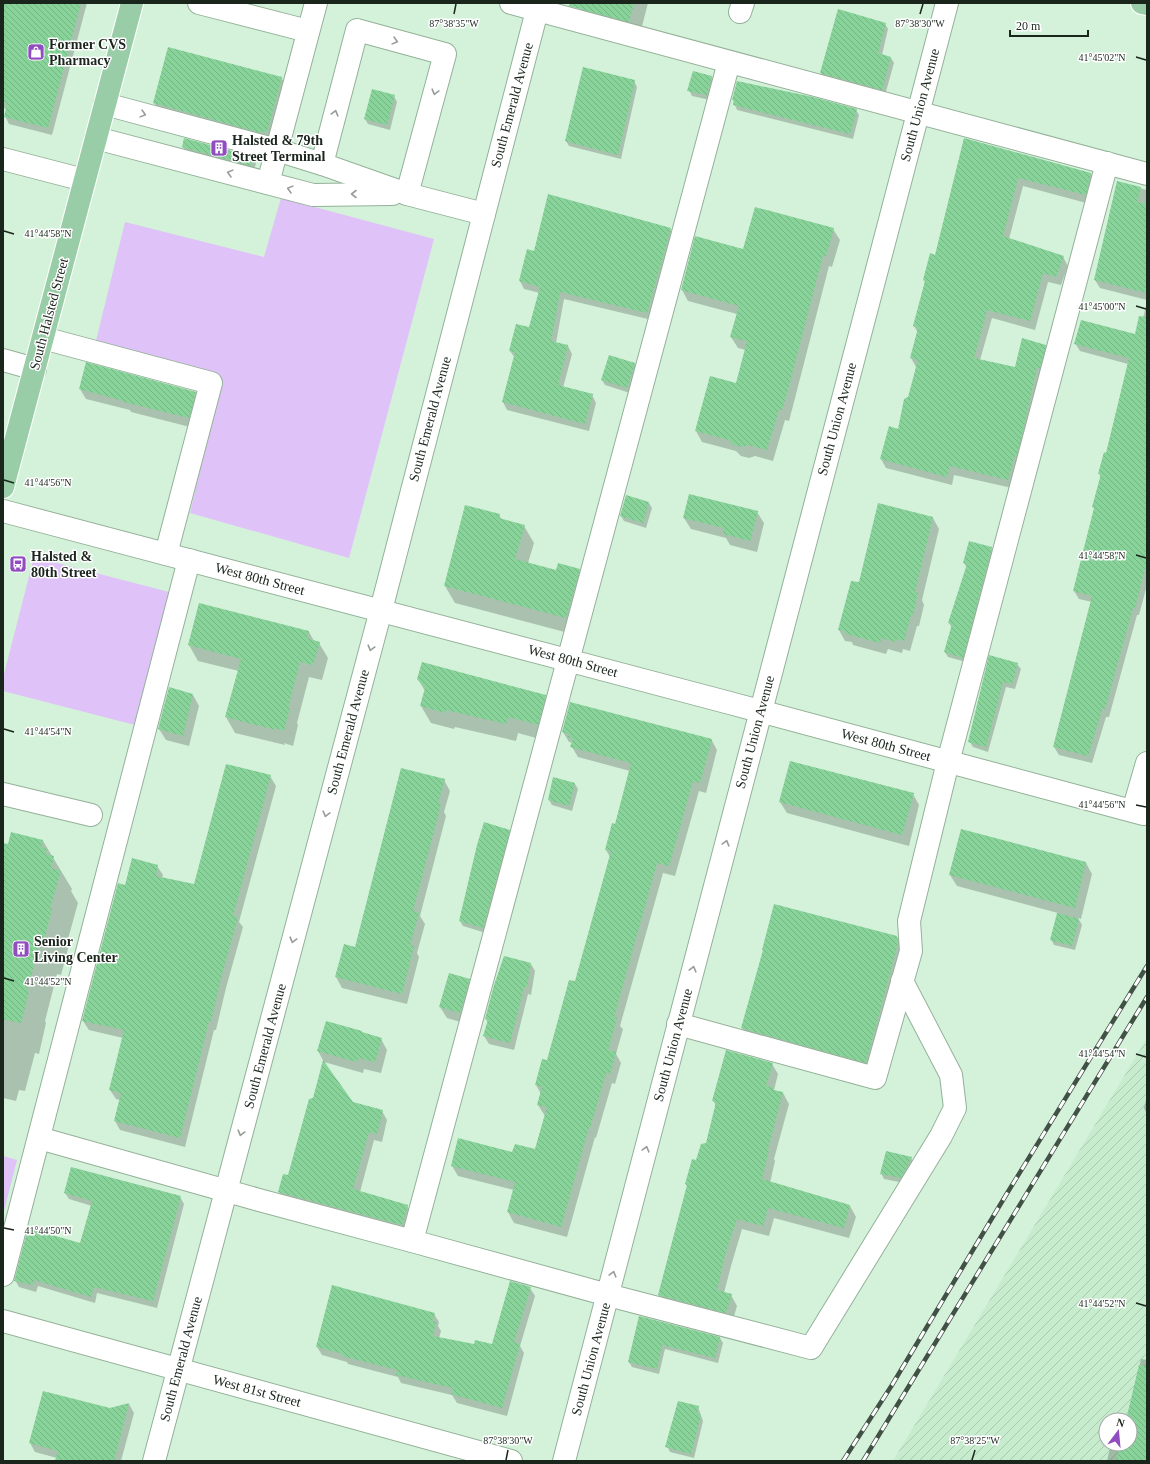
<svg xmlns="http://www.w3.org/2000/svg" width="1150" height="1464" viewBox="0 0 1150 1464" font-family="'Times New Roman',serif">
	<defs>
		<pattern id="industrial-furrows" width="10" height="10" patternUnits="userSpaceOnUse"><rect width="10" height="10" fill="#c6ebcd"/><path d="M-1 1l2-2M0 10L10 0M9 11l2-2" fill="none" stroke="#aac9af"/></pattern>
		<pattern id="building-back-hatch" width="6" height="6" patternUnits="userSpaceOnUse"><rect width="6" height="6" fill="#87d399"/><path d="M-1 5l2 2M0 0l6 6M5-1l2 2" fill="none" stroke="#74b583"/></pattern>
	</defs>
	<rect width="100%" height="100%" fill="#d4f2da"/>
	<path fill="url(#industrial-furrows)" fill-rule="evenodd" d="M 1147,1038 L 1147,1461 L 893,1461 ZM 1106,1420 L 1130,1420 L 1130,1444 L 1106,1444 Z"/>
	<g fill="#dfc2f8">
		<path d="M 281,198 L 434,239 L 349,558 L 190,513 L 221,378 L 95,345 L 125,222 L 264,257 Z"/>
		<path d="M 34,557 L 173,593 L 139,726 L 3,691 L 3,678 Z"/>
		<path d="M 3,1156 L 17,1160 L 3,1215 Z"/>
	</g>
	<g fill="#0003">
		<path d="M 3,3 L 87,3 L 52,135 L 9,124 L 5,116 L 7,109 L 3,108 Z"/>
		<path d="M 581,3 L 648,3 L 639,38 L 590,25 L 580,8 Z"/>
		<path d="M 885,24 L 888,29 L 882,55 L 891,58 L 894,63 L 885,95 L 824,78 L 821,73 Z"/>
		<path d="M 281,77 L 288,89 L 267,143 L 161,114 L 154,103 Z"/>
		<path d="M 712,77 L 715,82 L 710,100 L 692,96 L 689,90 Z"/>
		<path d="M 634,81 L 637,87 L 621,159 L 569,146 L 566,141 Z"/>
		<path d="M 394,96 L 397,102 L 390,130 L 368,124 L 365,119 Z"/>
		<path d="M 733,100 L 856,110 L 859,115 L 853,139 L 737,110 Z"/>
		<path d="M 964,139 L 1091,174 L 1096,183 L 1090,204 L 1023,186 L 1009,239 L 1063,257 L 1068,266 L 1061,285 L 1048,282 L 1035,330 L 992,318 L 980,360 L 1015,368 L 1045,345 L 1050,354 L 1012,488 L 954,475 L 952,485 L 886,468 L 881,459 L 899,430 L 909,398 L 916,367 L 911,358 L 918,333 L 914,326 L 925,282 L 924,280 L 936,256 Z"/>
		<path d="M 183,147 L 253,158 L 256,163 L 254,171 L 186,152 Z"/>
		<path d="M 1117,182 L 1147,190 L 1147,300 L 1100,288 L 1095,280 Z"/>
		<path d="M 670,229 L 675,237 L 652,320 L 564,299 L 556,343 L 568,346 L 572,354 L 563,388 L 592,395 L 596,403 L 589,431 L 507,410 L 503,402 L 515,358 L 510,351 L 530,328 L 540,293 L 524,289 L 520,281 Z"/>
		<path d="M 833,229 L 840,240 L 832,267 L 829,266 L 794,402 L 789,421 L 785,420 L 773,461 L 755,456 L 749,458 L 741,456 L 736,451 L 702,442 L 696,431 L 737,385 L 746,350 L 738,348 L 731,337 L 737,314 L 688,301 L 682,290 L 744,250 Z"/>
		<path d="M 1147,301 L 1147,585 L 1139,615 L 1137,615 L 1109,717 L 1106,717 L 1092,763 L 1059,755 L 1054,747 L 1092,602 L 1079,599 L 1074,591 L 1095,510 L 1093,507 L 1101,477 L 1099,474 L 1107,454 L 1128,364 L 1080,351 L 1075,343 L 1139,336 Z"/>
		<path d="M 634,363 L 637,369 L 630,393 L 605,385 L 602,380 Z"/>
		<path d="M 80,389 L 195,393 L 201,403 L 194,428 L 131,412 L 130,410 L 86,399 Z"/>
		<path d="M 649,503 L 652,508 L 646,528 L 624,521 L 621,516 Z"/>
		<path d="M 757,512 L 764,523 L 757,552 L 730,545 L 726,538 L 691,529 L 684,518 Z"/>
		<path d="M 499,515 L 502,520 L 524,526 L 534,543 L 528,563 L 557,571 L 579,570 L 589,587 L 576,635 L 455,603 L 445,586 Z"/>
		<path d="M 933,518 L 939,529 L 922,600 L 924,605 L 919,626 L 917,626 L 910,651 L 903,649 L 902,653 L 888,649 L 886,654 L 853,645 L 852,642 L 845,641 L 839,630 L 860,583 Z"/>
		<path d="M 991,548 L 995,553 L 966,662 L 948,657 L 945,652 L 952,628 L 949,623 L 967,568 L 964,563 Z"/>
		<path d="M 199,604 L 309,632 L 314,641 L 319,643 L 328,658 L 322,680 L 309,677 L 297,723 L 298,725 L 293,746 L 284,743 L 285,745 L 235,733 L 226,717 L 239,671 L 198,661 L 189,645 Z"/>
		<path d="M 990,656 L 1017,664 L 1021,669 L 1015,689 L 1006,687 L 988,752 L 973,747 L 970,742 Z"/>
		<path d="M 418,679 L 545,696 L 555,713 L 547,741 L 518,733 L 516,741 L 455,727 L 454,729 L 431,723 L 421,706 L 425,691 Z"/>
		<path d="M 193,695 L 199,706 L 189,746 L 166,740 L 159,729 Z"/>
		<path d="M 563,732 L 711,739 L 717,750 L 706,793 L 699,791 L 675,876 L 663,873 L 620,1026 L 623,1029 L 616,1054 L 621,1063 L 615,1084 L 612,1083 L 596,1138 L 595,1137 L 567,1237 L 514,1223 L 508,1212 L 514,1190 L 458,1176 L 452,1166 L 513,1153 L 535,1150 L 545,1116 L 538,1105 L 541,1094 L 536,1085 L 547,1062 L 576,982 L 610,857 L 606,850 L 616,825 L 630,771 L 578,757 L 572,747 L 573,743 L 569,742 Z"/>
		<path d="M 270,776 L 276,786 L 239,922 L 243,927 L 226,988 L 216,1030 L 214,1030 L 185,1147 L 120,1130 L 115,1121 L 120,1100 L 116,1099 L 110,1090 L 123,1038 L 89,1030 L 83,1021 L 126,886 L 157,866 L 163,875 L 162,878 L 195,885 Z"/>
		<path d="M 444,780 L 450,791 L 444,812 L 446,816 L 420,916 L 425,924 L 417,953 L 419,957 L 407,1004 L 342,988 L 336,977 L 355,948 Z"/>
		<path d="M 575,784 L 578,789 L 572,811 L 552,805 L 549,800 Z"/>
		<path d="M 913,794 L 919,805 L 909,846 L 787,813 L 780,802 Z"/>
		<path d="M 509,831 L 512,836 L 486,933 L 463,926 L 460,921 Z"/>
		<path d="M 43,841 L 72,889 L 71,891 L 78,903 L 68,939 L 70,941 L 61,975 L 57,974 L 45,1021 L 46,1023 L 39,1054 L 35,1053 L 25,1091 L 19,1090 L 16,1101 L 3,1098 L 3,844 L 8,845 Z"/>
		<path d="M 1086,863 L 1092,874 L 1081,919 L 1078,918 L 1082,925 L 1075,950 L 1054,945 L 1051,939 L 1058,913 L 957,886 L 950,875 Z"/>
		<path d="M 775,906 L 897,937 L 903,948 L 873,1073 L 749,1039 L 742,1028 L 764,951 L 763,950 Z"/>
		<path d="M 531,964 L 535,971 L 531,995 L 528,994 L 514,1050 L 489,1044 L 484,1036 L 488,1023 L 486,1019 Z"/>
		<path d="M 469,980 L 475,991 L 467,1024 L 447,1018 L 440,1007 Z"/>
		<path d="M 363,1034 L 381,1039 L 387,1050 L 381,1073 L 364,1069 L 363,1073 L 324,1062 L 318,1051 Z"/>
		<path d="M 772,1064 L 778,1074 L 774,1090 L 783,1093 L 789,1104 L 774,1159 L 775,1161 L 770,1183 L 850,1206 L 856,1217 L 849,1238 L 774,1218 L 769,1236 L 742,1229 L 731,1266 L 724,1293 L 731,1295 L 737,1306 L 732,1323 L 665,1305 L 659,1295 L 688,1188 L 686,1184 L 696,1161 L 707,1144 L 716,1106 L 713,1100 Z"/>
		<path d="M 1147,1096 L 1147,1114 L 1144,1108 Z"/>
		<path d="M 313,1099 L 352,1103 L 382,1111 L 387,1120 L 382,1142 L 374,1140 L 360,1192 L 407,1206 L 413,1215 L 407,1234 L 284,1201 L 279,1192 L 288,1176 Z"/>
		<path d="M 911,1158 L 914,1163 L 904,1183 L 884,1179 L 881,1173 Z"/>
		<path d="M 65,1193 L 180,1197 L 184,1204 L 157,1308 L 97,1293 L 95,1303 L 38,1286 L 36,1292 L 19,1287 L 15,1280 L 80,1244 L 92,1206 L 69,1199 Z"/>
		<path d="M 530,1288 L 535,1296 L 520,1346 L 524,1353 L 507,1416 L 457,1403 L 452,1395 L 401,1383 L 398,1377 L 348,1364 L 347,1362 L 322,1355 L 317,1347 L 434,1314 L 439,1322 L 438,1326 L 441,1331 L 439,1338 L 475,1345 L 493,1346 Z"/>
		<path d="M 640,1317 L 720,1338 L 723,1343 L 718,1363 L 665,1349 L 659,1374 L 632,1367 L 629,1362 Z"/>
		<path d="M 1141,1359 L 1147,1360 L 1147,1461 L 1107,1461 L 1111,1444 L 1130,1444 L 1130,1420 L 1127,1420 Z"/>
		<path d="M 129,1404 L 134,1413 L 121,1461 L 56,1461 L 57,1458 L 35,1452 L 30,1443 L 110,1409 Z"/>
		<path d="M 698,1407 L 703,1421 L 694,1458 L 670,1452 L 667,1446 Z"/>
	</g>
	<g fill="url(#building-back-hatch)">
		<path d="M 3,3 L 81,3 L 48,128 L 4,117 L 7,103 L 3,102 Z"/>
		<path d="M 570,3 L 634,3 L 629,22 L 569,6 Z"/>
		<path d="M 838,9 L 886,23 L 878,53 L 891,57 L 882,90 L 820,73 Z"/>
		<path d="M 168,47 L 282,77 L 267,132 L 261,131 L 261,133 L 153,103 Z"/>
		<path d="M 583,67 L 635,80 L 618,155 L 565,141 Z"/>
		<path d="M 693,71 L 712,76 L 707,95 L 687,91 Z"/>
		<path d="M 737,81 L 813,97 L 857,109 L 850,134 L 733,105 L 734,100 L 732,100 Z"/>
		<path d="M 372,89 L 395,95 L 387,125 L 364,119 Z"/>
		<path d="M 184,138 L 254,157 L 251,166 L 182,147 Z"/>
		<path d="M 964,138 L 1091,173 L 1086,195 L 1018,178 L 1003,236 L 1064,256 L 1056,277 L 1043,273 L 1030,321 L 987,310 L 974,358 L 1015,367 L 1022,338 L 1046,345 L 1040,368 L 1037,367 L 1024,426 L 1017,455 L 1015,455 L 1008,480 L 950,466 L 947,477 L 880,459 L 889,426 L 898,429 L 904,399 L 908,397 L 918,360 L 910,358 L 918,328 L 913,326 L 925,281 L 923,280 L 930,253 L 935,255 Z"/>
		<path d="M 1117,181 L 1141,187 L 1137,202 L 1147,204 L 1147,293 L 1094,280 Z"/>
		<path d="M 548,194 L 671,228 L 647,313 L 560,292 L 551,341 L 568,345 L 558,385 L 593,394 L 585,424 L 502,402 L 515,352 L 509,351 L 516,324 L 529,327 L 540,287 L 519,281 L 527,249 L 534,251 Z"/>
		<path d="M 755,207 L 834,228 L 826,256 L 823,255 L 788,390 L 782,410 L 779,409 L 767,450 L 748,445 L 742,447 L 733,445 L 729,440 L 695,431 L 710,376 L 736,383 L 747,341 L 730,337 L 739,306 L 681,290 L 695,236 L 743,249 Z"/>
		<path d="M 1139,316 L 1147,317 L 1147,560 L 1135,608 L 1133,608 L 1105,709 L 1102,709 L 1088,756 L 1053,747 L 1092,596 L 1073,591 L 1094,508 L 1092,507 L 1101,474 L 1098,474 L 1104,452 L 1106,453 L 1129,358 L 1074,344 L 1081,320 L 1135,334 Z"/>
		<path d="M 609,355 L 635,363 L 627,388 L 601,380 Z"/>
		<path d="M 86,362 L 196,392 L 189,418 L 124,402 L 124,401 L 79,389 Z"/>
		<path d="M 689,494 L 758,511 L 750,541 L 723,534 L 724,528 L 683,518 Z"/>
		<path d="M 626,495 L 649,502 L 643,523 L 620,516 Z"/>
		<path d="M 878,503 L 933,517 L 915,592 L 918,593 L 913,615 L 911,615 L 904,641 L 897,639 L 896,642 L 881,638 L 880,643 L 846,634 L 846,631 L 838,630 L 851,581 L 859,582 Z"/>
		<path d="M 465,505 L 500,514 L 499,518 L 525,525 L 515,559 L 556,570 L 558,563 L 580,569 L 566,618 L 444,586 Z"/>
		<path d="M 969,541 L 992,547 L 963,658 L 944,652 L 952,624 L 948,623 L 967,564 L 963,563 Z"/>
		<path d="M 199,603 L 309,631 L 307,638 L 320,642 L 313,665 L 300,662 L 288,708 L 290,708 L 284,731 L 276,728 L 276,730 L 225,717 L 241,659 L 188,645 Z"/>
		<path d="M 989,655 L 1018,663 L 1012,684 L 1003,682 L 986,747 L 968,742 Z"/>
		<path d="M 422,662 L 546,695 L 538,725 L 509,717 L 506,724 L 446,710 L 445,713 L 420,706 L 425,688 L 417,679 Z"/>
		<path d="M 169,687 L 193,694 L 183,736 L 158,729 Z"/>
		<path d="M 570,702 L 712,739 L 700,783 L 693,781 L 669,866 L 657,863 L 614,1017 L 617,1018 L 608,1050 L 616,1052 L 610,1074 L 606,1073 L 590,1128 L 589,1127 L 561,1227 L 507,1212 L 515,1182 L 451,1166 L 458,1138 L 512,1152 L 515,1144 L 535,1149 L 547,1107 L 537,1105 L 542,1087 L 535,1085 L 542,1059 L 547,1060 L 569,980 L 575,981 L 611,851 L 605,850 L 612,823 L 615,824 L 631,763 L 570,747 L 573,739 L 568,737 L 569,734 L 562,732 Z"/>
		<path d="M 790,761 L 914,793 L 902,835 L 779,802 Z"/>
		<path d="M 226,764 L 271,775 L 233,916 L 238,917 L 221,978 L 211,1021 L 209,1021 L 180,1138 L 114,1121 L 121,1093 L 109,1090 L 124,1030 L 82,1021 L 118,883 L 125,885 L 132,858 L 158,865 L 156,876 L 194,884 Z"/>
		<path d="M 401,768 L 445,779 L 438,803 L 441,804 L 413,911 L 419,913 L 410,945 L 414,946 L 402,994 L 335,977 L 344,944 L 355,947 Z"/>
		<path d="M 553,777 L 575,783 L 569,806 L 548,800 Z"/>
		<path d="M 484,822 L 510,830 L 483,928 L 459,921 L 477,845 Z"/>
		<path d="M 961,829 L 1086,862 L 1075,908 L 949,875 Z"/>
		<path d="M 11,832 L 43,840 L 41,847 L 47,849 L 45,854 L 54,856 L 51,868 L 61,871 L 50,908 L 52,909 L 43,944 L 40,943 L 27,991 L 29,991 L 21,1023 L 3,1019 L 3,843 L 8,844 Z"/>
		<path d="M 774,904 L 897,936 L 898,943 L 866,1063 L 741,1028 L 763,950 L 762,950 Z"/>
		<path d="M 1057,913 L 1079,919 L 1072,946 L 1050,940 Z"/>
		<path d="M 504,956 L 531,963 L 527,987 L 524,987 L 510,1043 L 483,1036 L 488,1020 L 485,1019 L 494,985 Z"/>
		<path d="M 449,973 L 470,979 L 460,1013 L 439,1007 Z"/>
		<path d="M 326,1021 L 362,1031 L 362,1032 L 382,1038 L 375,1062 L 358,1058 L 357,1062 L 317,1051 Z"/>
		<path d="M 726,1050 L 773,1063 L 766,1086 L 774,1088 L 773,1090 L 783,1092 L 768,1149 L 769,1150 L 762,1179 L 850,1205 L 844,1228 L 768,1208 L 763,1226 L 737,1219 L 725,1255 L 717,1290 L 732,1294 L 726,1313 L 658,1295 L 687,1185 L 685,1184 L 692,1159 L 696,1160 L 701,1144 L 706,1143 L 716,1102 L 712,1101 Z"/>
		<path d="M 323,1060 L 353,1102 L 383,1110 L 377,1134 L 369,1132 L 353,1189 L 408,1205 L 402,1225 L 278,1192 L 283,1174 L 288,1175 L 309,1099 L 313,1098 Z"/>
		<path d="M 886,1151 L 912,1157 L 901,1178 L 880,1174 Z"/>
		<path d="M 71,1167 L 181,1196 L 153,1301 L 94,1287 L 91,1297 L 34,1280 L 33,1285 L 14,1281 L 28,1228 L 80,1243 L 92,1201 L 64,1193 Z"/>
		<path d="M 510,1281 L 531,1287 L 514,1342 L 520,1344 L 502,1408 L 451,1394 L 453,1388 L 396,1375 L 397,1370 L 342,1356 L 343,1354 L 316,1347 L 332,1285 L 435,1313 L 432,1321 L 436,1322 L 433,1336 L 474,1344 L 475,1340 L 492,1344 Z"/>
		<path d="M 639,1316 L 720,1337 L 715,1358 L 662,1345 L 657,1369 L 628,1362 Z"/>
		<path d="M 1139,1365 L 1147,1366 L 1147,1461 L 1116,1461 L 1120,1444 L 1130,1444 L 1130,1420 L 1126,1420 Z"/>
		<path d="M 43,1391 L 110,1408 L 129,1403 L 114,1461 L 55,1461 L 58,1451 L 29,1443 Z"/>
		<path d="M 678,1401 L 699,1406 L 697,1413 L 701,1415 L 691,1454 L 665,1447 Z"/>
	</g>
	<g fill="none" stroke-linecap="round" stroke-linejoin="round">
		<g stroke="#94b199" stroke-width="24">
			<g id="minor">
				<path d="M 199,3 L 308,31"/>
				<path d="M 511,3 L 1147,174"/>
				<path d="M 740,12 L 743,3"/>
				<path d="M 105,104 L 277,150 L 322,164 L 407,194 L 484,214"/>
				<path d="M 96,138 L 313,195 L 392,194"/>
				<path d="M 3,159 L 84,180"/>
				<path d="M 322,164 L 357,30 L 445,54 L 407,194"/>
				<path d="M 268,183 L 316,3"/>
				<path d="M 43,338 L 211,383 L 166,554"/>
				<path d="M 3,360 L 35,369"/>
				<path d="M 3,511 L 726,702 L 1143,814 L 1147,813"/>
				<path d="M 3,794 L 91,815"/>
				<path d="M 1133,811 L 1147,763"/>
				<path d="M 678,1024 L 875,1078 L 911,951 L 909,921 L 948,762 L 1107,163"/>
				<path d="M 39,1138 L 259,1200 L 412,1241 L 608,1295 L 811,1348 L 941,1136 L 955,1108 L 951,1075 L 902,981"/>
				<path d="M 412,1241 L 729,62"/>
				<path d="M 3,1275 L 189,560"/>
				<path d="M 3,1321 L 511,1461"/>
				<path d="M 154,1461 L 381,610 L 539,3"/>
				<path d="M 564,1461 L 947,3"/>
			</g>
		</g>
		<g stroke="#fff" stroke-width="24">
			<g id="major">
				<path d="M 1142,3 L 1147,4"/>
				<path d="M 3,487 L 132,3"/>
			</g>
		</g>
		<use href="#minor" stroke="#fff" stroke-width="22"/>
		<use href="#major" stroke="#99cda7" stroke-width="22"/>
		<g stroke="#425145" stroke-width="4.5">
			<g id="rail">
				<path d="M 843,1461 L 892,1385 L 1006,1195 L 1147,966"/>
				<path d="M 863,1461 L 1147,997"/>
			</g>
		</g>
		<use href="#rail" stroke="#fff" stroke-width="3" stroke-dasharray="9" stroke-linecap="butt"/>
	</g>
	<defs><path id="oneway-chevron" d="M-2-3.5L2.5 0L-2 3.5" fill="none" stroke-width="1.6" stroke-linecap="round" stroke-linejoin="round"/></defs>
	<g stroke="#989d99">
		<use href="#oneway-chevron" transform="translate(395 41) rotate(15)"/>
		<use href="#oneway-chevron" transform="translate(435 92) rotate(105)"/>
		<use href="#oneway-chevron" transform="translate(335 113) rotate(-75)"/>
		<use href="#oneway-chevron" transform="translate(143 114) rotate(15)"/>
		<use href="#oneway-chevron" transform="translate(230 173) rotate(-165)"/>
		<use href="#oneway-chevron" transform="translate(290 189) rotate(-165)"/>
		<use href="#oneway-chevron" transform="translate(354 194) rotate(180)"/>
		<use href="#oneway-chevron" transform="translate(371 648) rotate(105)"/>
		<use href="#oneway-chevron" transform="translate(326 814) rotate(105)"/>
		<use href="#oneway-chevron" transform="translate(726 843) rotate(-75)"/>
		<use href="#oneway-chevron" transform="translate(293 940) rotate(105)"/>
		<use href="#oneway-chevron" transform="translate(693 969) rotate(-75)"/>
		<use href="#oneway-chevron" transform="translate(241 1133) rotate(105)"/>
		<use href="#oneway-chevron" transform="translate(646 1149) rotate(-75)"/>
		<use href="#oneway-chevron" transform="translate(613 1274) rotate(-75)"/>
	</g>
	<path fill="none" stroke="#1a251c" stroke-width="1.5" d="M 454,14 L 456,4M 920,14 L 923,4M 1136,57 L 1146,60M 4,231 L 14,234M 1136,306 L 1146,309M 4,480 L 14,483M 1136,555 L 1146,558M 4,729 L 14,732M 1136,805 L 1146,807M 4,978 L 14,981M 1136,1054 L 1146,1057M 4,1228 L 14,1230M 1136,1303 L 1146,1306M 506,1460 L 508,1450M 972,1460 L 975,1450"/>
	<defs>
		<g id="shop-square" transform="scale(0.9)"><rect x="-9" y="-9" width="18" height="18" rx="4" fill="#914cc0" stroke="#fff"/><path d="M-5-2.5h2.3a2.7 3.5 0 0 1 5.4 0H5L5.5 6h-11ZM-1.5-2.5h3a1.5 2.3 0 0 0-3 0Z" fill="#fff"/></g>
		<g id="building-square" transform="scale(0.9)"><rect x="-9" y="-9" width="18" height="18" rx="4" fill="#914cc0" stroke="#fff"/><path d="M-4-6H4V6H1V3H-1V6H-4ZM-2.5-4.3h1.7v1.8h-1.7ZM.8-4.3h1.7v1.8H.8ZM-2.5-1h1.7V.8h-1.7ZM.8-1h1.7V.8H.8Z" fill="#fff"/></g>
		<g id="bus-square" transform="scale(0.9)"><rect x="-9" y="-9" width="18" height="18" rx="4" fill="#914cc0" stroke="#fff"/><path d="M-5-6H5V4H4V6H2V4H-2V6H-4V4H-5ZM-3.5-4V0h7V-4ZM-3.5 1.2v1.5H-2V1.2ZM2 1.2v1.5H3.5V1.2Z" fill="#fff"/></g>
	</defs>
	<g fill-rule="evenodd">
		<use href="#shop-square" x="36" y="52"/>
		<use href="#building-square" x="219" y="148"/>
		<use href="#bus-square" x="18" y="564"/>
		<use href="#building-square" x="21" y="949"/>
	</g>
	<g text-anchor="middle" dominant-baseline="central" stroke-width="3" stroke-linejoin="round" paint-order="stroke">
		<g font-size="14" font-weight="bold" fill="#1a251c" stroke="#fff" text-anchor="start">
			<text x="49" y="44">Former CVS<tspan x="49" dy="16">Pharmacy</tspan></text>
			<text x="232" y="140">Halsted &amp; 79th<tspan x="232" dy="16">Street Terminal</tspan></text>
			<text x="31" y="556">Halsted &amp;<tspan x="31" dy="16">80th Street</tspan></text>
			<text x="34" y="941">Senior<tspan x="34" dy="16">Living Center</tspan></text>
		</g>
		<g font-size="14" fill="#1a251c" stroke="#fff">
			<text transform="translate(512 105) rotate(-75)">South Emerald Avenue</text>
			<text transform="translate(920 105) rotate(-75)">South Union Avenue</text>
			<text transform="translate(49 314) rotate(-75)">South Halsted Street</text>
			<text transform="translate(430 419) rotate(-75)">South Emerald Avenue</text>
			<text transform="translate(837 419) rotate(-75)">South Union Avenue</text>
			<text transform="translate(260 579) rotate(15)">West 80th Street</text>
			<text transform="translate(573 661) rotate(15)">West 80th Street</text>
			<text transform="translate(348 732) rotate(-75)">South Emerald Avenue</text>
			<text transform="translate(755 732) rotate(-75)">South Union Avenue</text>
			<text transform="translate(886 745) rotate(15)">West 80th Street</text>
			<text transform="translate(673 1045) rotate(-75)">South Union Avenue</text>
			<text transform="translate(265 1046) rotate(-75)">South Emerald Avenue</text>
			<text transform="translate(181 1359) rotate(-75)">South Emerald Avenue</text>
			<text transform="translate(591 1359) rotate(-75)">South Union Avenue</text>
			<text transform="translate(257 1391) rotate(15)">West 81st Street</text>
		</g>
	</g>
	<g font-size="10" text-anchor="middle" fill="#1a251c" stroke="#fff" stroke-width="3" stroke-linejoin="round" paint-order="stroke">
		<text x="454" y="27">87°38'35"W</text>
		<text x="920" y="27">87°38'30"W</text>
		<text x="1102" y="61">41°45'02"N</text>
		<text x="48" y="237">41°44'58"N</text>
		<text x="1102" y="310">41°45'00"N</text>
		<text x="48" y="486">41°44'56"N</text>
		<text x="1102" y="559">41°44'58"N</text>
		<text x="48" y="735">41°44'54"N</text>
		<text x="1102" y="808">41°44'56"N</text>
		<text x="48" y="985">41°44'52"N</text>
		<text x="1102" y="1057">41°44'54"N</text>
		<text x="48" y="1234">41°44'50"N</text>
		<text x="1102" y="1307">41°44'52"N</text>
		<text x="508" y="1444">87°38'30"W</text>
		<text x="975" y="1444">87°38'25"W</text>
	</g>
	<rect width="1150" height="1464" fill="none" stroke="#1a251c" stroke-width="8"/>
	<g transform="translate(1118 1432) rotate(16)"><circle r="19" fill="#ffffff" stroke="#a3a8a4"/>
	<path d="M0-3L7 15L0 10L-7 15Z" fill="#914cc0"/>
	<text y="-6" font-size="11" font-weight="bold" text-anchor="middle" fill="#1a251c">N</text>
	</g>
	<path d="M1010 30v6h78v-6" fill="none" stroke="#1a251c" stroke-width="2"/>
	<text x="1016" y="30" font-size="12" fill="#1a251c" stroke="#ffffff" stroke-width="3" paint-order="stroke">20 m</text>
</svg>
